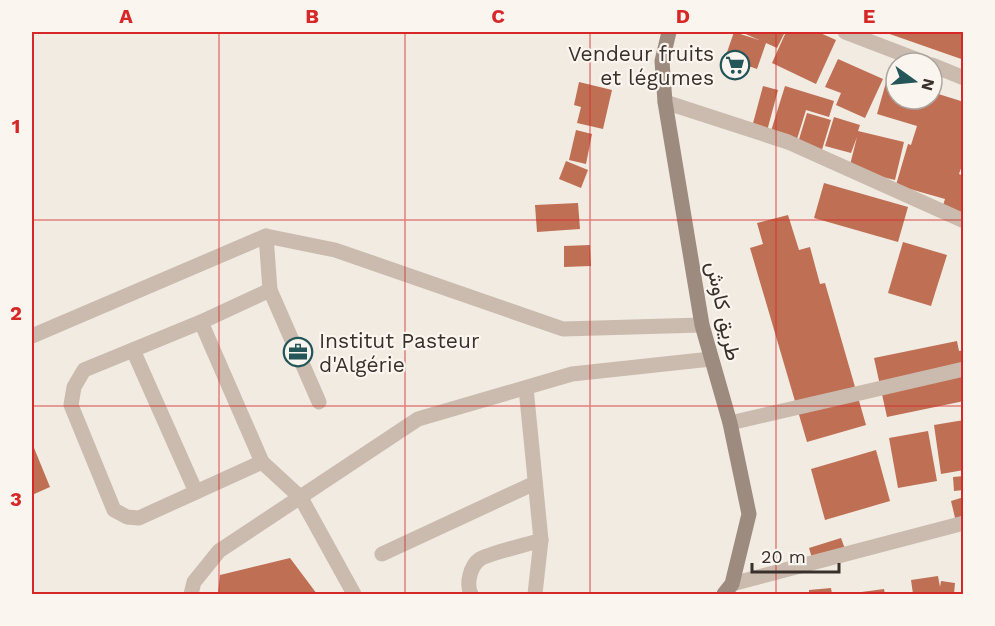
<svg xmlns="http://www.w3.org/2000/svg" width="995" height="626" viewBox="0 0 995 626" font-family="'Work Sans',Vazirmatn,sans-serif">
	<rect width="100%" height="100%" fill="#f2ebe2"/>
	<g fill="#bf6f54">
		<path d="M 734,32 L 759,40 L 741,32 L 785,32 L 777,48 L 766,43 L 757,69 L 725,58 Z"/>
		<path d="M 786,32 L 818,32 L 836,40 L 816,84 L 772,63 Z"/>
		<path d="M 884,32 L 964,32 L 964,60 Z"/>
		<path d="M 838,59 L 883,79 L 865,118 L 836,105 L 841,93 L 825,87 Z"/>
		<path d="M 887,79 L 896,82 L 896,99 L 932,99 L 932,92 L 964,102 L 964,160 L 959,174 L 964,176 L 964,222 L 940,215 L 945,199 L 896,185 L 908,144 L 911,145 L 917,126 L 877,114 Z"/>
		<path d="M 579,82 L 612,90 L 603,129 L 577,123 L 581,107 L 574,105 Z"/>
		<path d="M 763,86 L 778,90 L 767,131 L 752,127 Z"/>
		<path d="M 785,86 L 834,101 L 829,117 L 806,110 L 797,139 L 771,131 Z"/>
		<path d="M 807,113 L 831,120 L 821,153 L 797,146 Z"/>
		<path d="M 834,117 L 860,125 L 858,131 L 904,142 L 895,180 L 849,169 L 857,137 L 851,153 L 825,146 Z"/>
		<path d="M 576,130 L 592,134 L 586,164 L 569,160 Z"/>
		<path d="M 566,161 L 588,170 L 581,188 L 559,179 Z"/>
		<path d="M 824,183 L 908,207 L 898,242 L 814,218 Z"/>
		<path d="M 578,203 L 580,229 L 537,232 L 535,205 Z"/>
		<path d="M 788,215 L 799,250 L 810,247 L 820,284 L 825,283 L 866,425 L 807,442 L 750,248 L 763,244 L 757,223 Z"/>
		<path d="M 903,242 L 947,255 L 931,306 L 888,293 Z"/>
		<path d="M 590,245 L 591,266 L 564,267 L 564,246 Z"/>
		<path d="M 957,341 L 959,351 L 964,350 L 964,401 L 887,417 L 874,358 Z"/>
		<path d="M 964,420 L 964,470 L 941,474 L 934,425 Z"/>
		<path d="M 928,431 L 937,481 L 898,488 L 889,438 Z"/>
		<path d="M 32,443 L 50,487 L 32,495 Z"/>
		<path d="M 876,450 L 890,501 L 825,520 L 811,469 Z"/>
		<path d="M 964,476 L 964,490 L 954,491 L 953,477 Z"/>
		<path d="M 964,497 L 964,525 L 957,526 L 951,501 Z"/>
		<path d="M 841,538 L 848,557 L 815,568 L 809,548 Z"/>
		<path d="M 290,558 L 317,594 L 218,594 L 220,575 Z"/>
		<path d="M 938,576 L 940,587 L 941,581 L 955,583 L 954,594 L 913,594 L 911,580 Z"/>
		<path d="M 831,588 L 832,594 L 809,594 L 809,590 Z"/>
		<path d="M 884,589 L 885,594 L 854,594 L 854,593 Z"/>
	</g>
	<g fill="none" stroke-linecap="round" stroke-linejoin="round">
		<g stroke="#cabbae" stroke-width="15">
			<path d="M 266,236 L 270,290 L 319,402"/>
			<path d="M 270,290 L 201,322 L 262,462 L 301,498 L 354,594"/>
			<path d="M 201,322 L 84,370 L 74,387 L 71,405 L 114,510 L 127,517 L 139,518 L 262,462"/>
			<path d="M 32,336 L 266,236 L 335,250 L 563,329 L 702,325"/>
			<path d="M 133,350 L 196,492"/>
			<path d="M 526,388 L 541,540 L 535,594"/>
			<path d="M 382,554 L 535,483"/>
			<path d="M 191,594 L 194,582 L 219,551 L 418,419 L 572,374 L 711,359"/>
			<path d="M 471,594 C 466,584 470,566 480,559 C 487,554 529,544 541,540"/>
		</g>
		<g stroke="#cabbae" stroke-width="15">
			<path d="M 845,32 L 926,63"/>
			<path d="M 932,65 L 964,78"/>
			<path d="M 665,102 L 788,142 L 964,221"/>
			<path d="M 730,423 L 964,369"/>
			<path d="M 732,584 L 964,523"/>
		</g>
		<path stroke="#9e8b7f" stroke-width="15" d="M 669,32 L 662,61 L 665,102 L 702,325 L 730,423 L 749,514 L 732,584 L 724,594"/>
	</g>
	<path fill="none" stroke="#d62828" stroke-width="1.5" stroke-opacity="0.55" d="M 219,32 L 219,594M 405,32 L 405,594M 590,32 L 590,594M 776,32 L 776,594M 32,220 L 964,220M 32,406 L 964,406"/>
	<defs>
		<g id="supermarket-ring" transform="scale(1.5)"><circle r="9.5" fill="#faf5ee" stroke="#235559" stroke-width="1.5"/><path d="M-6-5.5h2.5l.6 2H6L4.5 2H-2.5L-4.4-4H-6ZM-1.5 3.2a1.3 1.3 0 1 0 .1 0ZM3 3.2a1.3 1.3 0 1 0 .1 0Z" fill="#235559"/></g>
		<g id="office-ring" transform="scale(1.5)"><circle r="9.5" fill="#faf5ee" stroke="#235559" stroke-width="1.5"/><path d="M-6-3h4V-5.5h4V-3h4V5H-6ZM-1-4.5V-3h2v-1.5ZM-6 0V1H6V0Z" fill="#235559"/></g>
	</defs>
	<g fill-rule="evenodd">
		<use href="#supermarket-ring" x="735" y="65"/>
		<use href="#office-ring" x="298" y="352"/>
	</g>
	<g text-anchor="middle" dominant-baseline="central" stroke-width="4.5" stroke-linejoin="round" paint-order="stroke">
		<g font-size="21" fill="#39302c" stroke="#faf5ee" text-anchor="end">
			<text x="714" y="53">Vendeur fruits<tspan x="714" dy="24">et légumes</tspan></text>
			<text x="319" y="340" text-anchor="start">Institut Pasteur<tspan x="319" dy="24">d'Algérie</tspan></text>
		</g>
		<g font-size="21" fill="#39302c" stroke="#faf5ee">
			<text transform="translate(724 311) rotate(78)">طريق كاوش</text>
		</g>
	</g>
	<rect width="995" height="626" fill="none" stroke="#faf5ee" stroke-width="66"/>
	<g transform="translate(914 81) rotate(105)"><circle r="28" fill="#faf5ee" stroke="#ada6a0" stroke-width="1.5"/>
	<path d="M0-4.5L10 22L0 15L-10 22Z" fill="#235559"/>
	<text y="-9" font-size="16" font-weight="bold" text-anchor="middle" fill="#39302c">N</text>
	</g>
	<path d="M752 563v9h87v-9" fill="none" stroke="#39302c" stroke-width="3"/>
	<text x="761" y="563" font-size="18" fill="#39302c" stroke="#faf5ee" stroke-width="4.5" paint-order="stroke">20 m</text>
	<rect x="33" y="33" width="929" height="560" fill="none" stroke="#d62828" stroke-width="2"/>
	<g font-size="20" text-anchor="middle" font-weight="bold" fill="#d62828">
		<text x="126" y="23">A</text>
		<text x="312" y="23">B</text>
		<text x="498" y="23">C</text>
		<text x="683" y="23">D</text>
		<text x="869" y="23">E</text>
		<text x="16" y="133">1</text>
		<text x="16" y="320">2</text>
		<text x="16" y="506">3</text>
	</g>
</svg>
